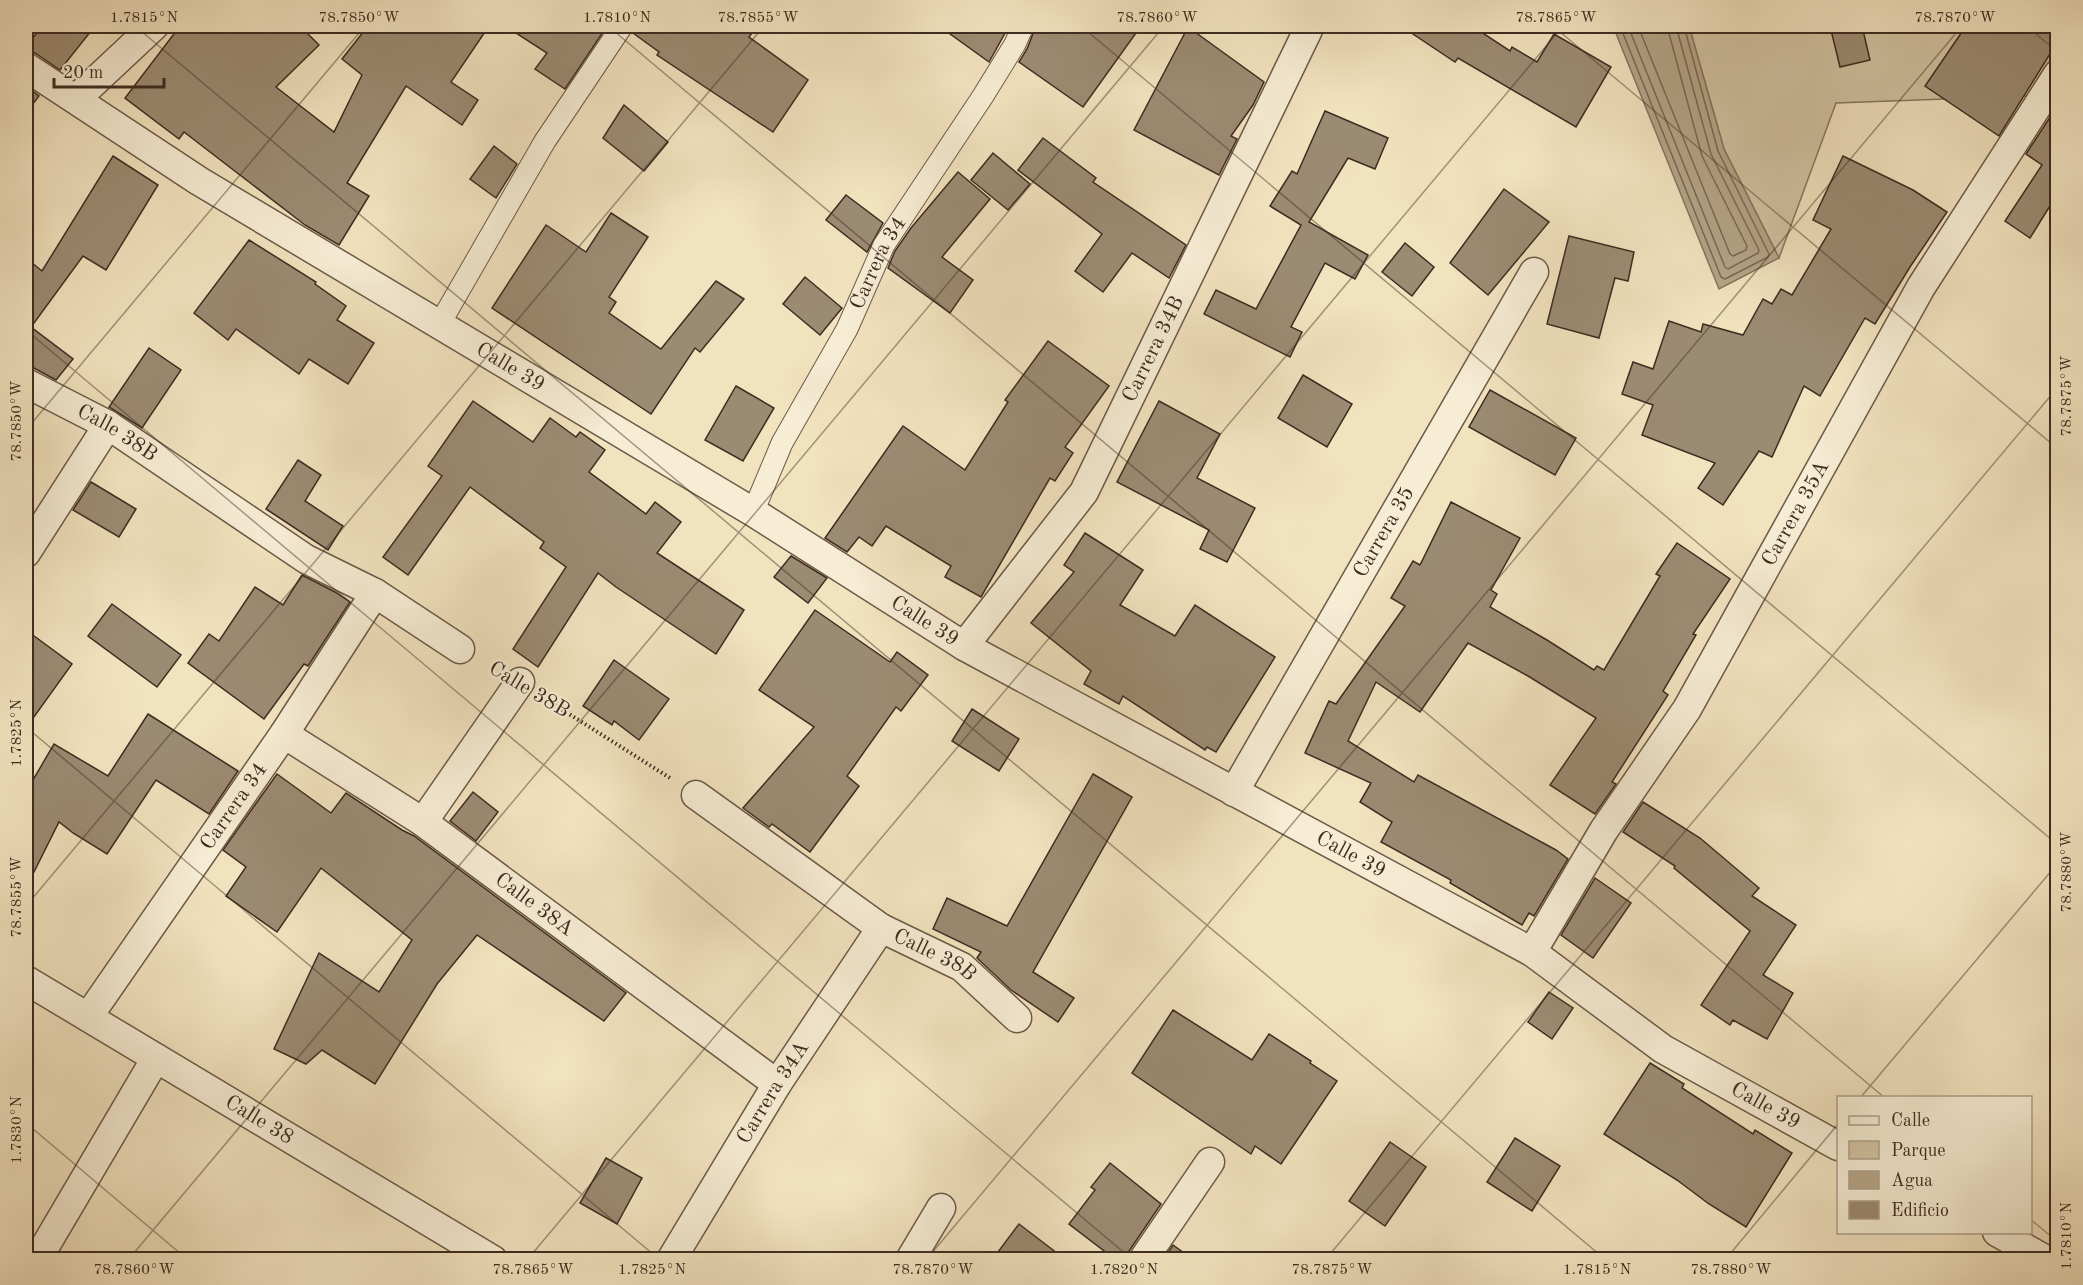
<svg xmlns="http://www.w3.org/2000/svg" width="2083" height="1285" viewBox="0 0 2083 1285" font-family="'Old Standard TT',serif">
	<rect width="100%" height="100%" fill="#f2e3bf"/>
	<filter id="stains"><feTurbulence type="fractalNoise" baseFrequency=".00333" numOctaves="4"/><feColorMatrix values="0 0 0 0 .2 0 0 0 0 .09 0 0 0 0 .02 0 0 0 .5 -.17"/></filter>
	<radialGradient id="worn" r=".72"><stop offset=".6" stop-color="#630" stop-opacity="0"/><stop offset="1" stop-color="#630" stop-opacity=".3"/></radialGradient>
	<path fill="#d3c4a4" stroke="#887862" stroke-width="1.5" d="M 1689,26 L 2057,26 L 2057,95 L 1836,103 L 1779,258 L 1724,149 Z"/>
	<path fill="#b5a589" stroke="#85755f" stroke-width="1.5" d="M 1613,26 L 1689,26 L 1724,149 L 1779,258 L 1719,289 Z"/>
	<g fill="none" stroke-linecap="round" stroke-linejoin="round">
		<g stroke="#7a6855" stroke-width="1.5">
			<path d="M 1620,26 L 1721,277 L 1725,279 L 1768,257 L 1769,254 L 1718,151 L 1684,26"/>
			<path d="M 1628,26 L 1725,267 L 1728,269 L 1758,253 L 1759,250 L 1711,154 L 1676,26"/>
			<path d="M 1638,26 L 1730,254 L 1733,256 L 1746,250 L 1747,246 L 1702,156 L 1667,26"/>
		</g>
	</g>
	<g fill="#9c8b73" stroke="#3e2c21" stroke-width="1.5">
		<path d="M 43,26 L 95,26 L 60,70 L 35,53 L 26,51 L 26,46 Z"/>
		<path d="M 180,26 L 300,26 L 319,45 L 276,87 L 334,132 L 362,75 L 342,59 L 368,26 L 489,26 L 451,82 L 478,100 L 462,125 L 406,86 L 347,183 L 369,196 L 339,245 L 305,225 L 184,132 L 179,139 L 125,98 Z"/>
		<path d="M 505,26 L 607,26 L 565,89 L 535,69 L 547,53 Z"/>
		<path d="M 635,26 L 757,26 L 749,37 L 808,80 L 773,132 L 657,55 L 659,52 L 633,33 Z"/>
		<path d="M 939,26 L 1009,26 L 989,62 Z"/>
		<path d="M 1036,26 L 1141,26 L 1083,107 L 1019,62 L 1027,49 Z"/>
		<path d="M 1401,26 L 1472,26 L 1510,51 L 1512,47 L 1537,62 L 1554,34 L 1611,67 L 1576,127 L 1458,58 L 1455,62 Z"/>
		<path d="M 1830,26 L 1862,26 L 1870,60 L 1840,67 Z"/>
		<path d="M 1966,26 L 2058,26 L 2058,41 L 1999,136 L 1925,86 Z"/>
		<path d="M 1188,27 L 1264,82 L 1253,105 L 1231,136 L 1237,139 L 1219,175 L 1134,130 Z"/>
		<path d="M 26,86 L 39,96 L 26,113 Z"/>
		<path d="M 624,105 L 668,142 L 644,171 L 603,138 Z"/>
		<path d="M 2056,108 L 2058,109 L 2058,193 L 2030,238 L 2005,221 L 2042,165 L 2026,154 Z"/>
		<path d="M 1325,111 L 1388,138 L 1375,169 L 1348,158 L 1309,222 L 1368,255 L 1355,279 L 1325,263 L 1291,327 L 1302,332 L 1290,357 L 1204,314 L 1216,290 L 1256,309 L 1301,225 L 1270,206 L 1292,171 L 1297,174 Z"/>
		<path d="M 1043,138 L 1096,178 L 1093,182 L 1186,245 L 1169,278 L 1132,253 L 1103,292 L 1075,271 L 1102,234 L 1018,170 Z"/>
		<path d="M 494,146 L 517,164 L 496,198 L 470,179 Z"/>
		<path d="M 993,153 L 1030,184 L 1008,210 L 971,180 Z"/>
		<path d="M 113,156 L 158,185 L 106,270 L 83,256 L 31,327 L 73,359 L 56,380 L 34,368 L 26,367 L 26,258 L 42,271 Z"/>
		<path d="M 1843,156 L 1913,190 L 1947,212 L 1910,267 L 1875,324 L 1865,318 L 1820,396 L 1804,386 L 1772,457 L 1759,451 L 1723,505 L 1698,488 L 1715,463 L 1642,435 L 1653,405 L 1622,394 L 1633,362 L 1653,369 L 1669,321 L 1701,332 L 1703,324 L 1743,335 L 1763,299 L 1772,304 L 1781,289 L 1792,295 L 1831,229 L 1813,220 Z"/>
		<path d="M 958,172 L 990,199 L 942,257 L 973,280 L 950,313 L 888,268 L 895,251 L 911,228 Z"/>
		<path d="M 1504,189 L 1549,222 L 1488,295 L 1450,263 Z"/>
		<path d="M 846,195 L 883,223 L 867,252 L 826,220 Z"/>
		<path d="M 611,213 L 648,237 L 609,297 L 616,302 L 609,313 L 661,349 L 716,281 L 744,299 L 700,352 L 695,348 L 651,414 L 492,308 L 546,225 L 586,252 Z"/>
		<path d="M 1569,236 L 1634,252 L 1628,281 L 1615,278 L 1599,338 L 1547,324 Z"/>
		<path d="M 249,240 L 316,282 L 315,284 L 346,306 L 337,320 L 374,343 L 348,384 L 309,359 L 299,374 L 236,329 L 228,340 L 194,313 Z"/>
		<path d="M 1405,243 L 1434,267 L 1412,296 L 1382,272 Z"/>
		<path d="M 805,277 L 842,308 L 820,335 L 783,304 Z"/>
		<path d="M 1048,341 L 1109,386 L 1065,447 L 1073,453 L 1055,481 L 1050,478 L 981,597 L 945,577 L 951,566 L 886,526 L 872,546 L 859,537 L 847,552 L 825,538 L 903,426 L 965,470 L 1008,402 L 1005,400 Z"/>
		<path d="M 149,348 L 181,370 L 142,428 L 109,407 Z"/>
		<path d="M 1303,375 L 1352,404 L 1327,447 L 1278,418 Z"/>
		<path d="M 736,386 L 774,408 L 743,461 L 705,440 Z"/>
		<path d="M 1490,390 L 1576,438 L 1555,475 L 1469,427 Z"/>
		<path d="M 473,401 L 533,442 L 550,418 L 576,437 L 580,432 L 605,450 L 589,472 L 646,514 L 655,502 L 681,522 L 657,553 L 744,610 L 716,654 L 616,587 L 598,573 L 538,667 L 513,649 L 566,567 L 540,548 L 544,542 L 470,487 L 408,575 L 383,557 L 442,476 L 428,466 Z"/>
		<path d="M 1159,401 L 1220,434 L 1197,478 L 1255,508 L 1227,562 L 1200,549 L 1209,530 L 1117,482 Z"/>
		<path d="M 298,460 L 321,475 L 305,501 L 343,526 L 328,550 L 266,509 Z"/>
		<path d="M 91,482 L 136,509 L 119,537 L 73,510 Z"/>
		<path d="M 1451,502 L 1520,538 L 1491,590 L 1497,594 L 1490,607 L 1547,640 L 1594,670 L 1597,666 L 1604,670 L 1660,576 L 1656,574 L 1677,543 L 1730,579 L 1693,634 L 1696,635 L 1663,691 L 1668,695 L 1612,782 L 1616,784 L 1595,814 L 1550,785 L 1596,718 L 1528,676 L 1468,643 L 1420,712 L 1376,682 L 1348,741 L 1414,782 L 1418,775 L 1556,850 L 1568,859 L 1534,916 L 1529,913 L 1522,925 L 1450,883 L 1451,880 L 1381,842 L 1392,822 L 1360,802 L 1371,783 L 1305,753 L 1329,701 L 1336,704 L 1405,606 L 1391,598 L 1413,561 L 1420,565 Z"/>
		<path d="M 1085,533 L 1143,570 L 1120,605 L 1175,636 L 1195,605 L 1275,657 L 1216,752 L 1207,747 L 1205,750 L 1123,696 L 1119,704 L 1084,684 L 1091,671 L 1031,623 L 1074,572 L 1064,565 Z"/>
		<path d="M 791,556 L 827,578 L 808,603 L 774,577 Z"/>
		<path d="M 302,575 L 335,592 L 350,602 L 308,666 L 304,664 L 264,719 L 188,663 L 209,634 L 219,641 L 255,587 L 283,605 Z"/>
		<path d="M 112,604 L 181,655 L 157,687 L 88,636 Z"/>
		<path d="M 815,610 L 890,662 L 897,652 L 928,675 L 901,711 L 896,707 L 847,776 L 859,786 L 810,852 L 772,824 L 769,827 L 743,808 L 814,727 L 759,690 Z"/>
		<path d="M 26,630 L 72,664 L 26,728 Z"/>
		<path d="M 614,660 L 669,699 L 639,740 L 614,721 L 612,725 L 583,706 Z"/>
		<path d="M 972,709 L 1019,739 L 999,771 L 952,741 Z"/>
		<path d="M 148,714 L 238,771 L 209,814 L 156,780 L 107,854 L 73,833 L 59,822 L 26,888 L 26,792 L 54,744 L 108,776 Z"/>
		<path d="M 277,774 L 331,813 L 346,793 L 402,830 L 414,836 L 626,993 L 604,1021 L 477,935 L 437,984 L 375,1084 L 322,1050 L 306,1064 L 274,1049 L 319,953 L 379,992 L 412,940 L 321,868 L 277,932 L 226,896 L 246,867 L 223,850 Z"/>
		<path d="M 1093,774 L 1132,797 L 1033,972 L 1074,998 L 1058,1022 L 1011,990 L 977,958 L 981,952 L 933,929 L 947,898 L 1007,926 Z"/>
		<path d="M 473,792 L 498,812 L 476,841 L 450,821 Z"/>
		<path d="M 1643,802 L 1700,838 L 1759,888 L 1752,896 L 1796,925 L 1763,975 L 1793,993 L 1767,1039 L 1733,1020 L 1730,1025 L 1701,1005 L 1750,931 L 1674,868 L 1675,866 L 1623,832 Z"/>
		<path d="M 1595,878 L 1631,903 L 1593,958 L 1561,935 Z"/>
		<path d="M 1549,992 L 1573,1008 L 1552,1039 L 1528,1022 Z"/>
		<path d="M 1173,1010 L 1252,1060 L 1269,1034 L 1311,1061 L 1310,1063 L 1337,1081 L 1281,1164 L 1255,1146 L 1251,1154 L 1132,1073 Z"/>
		<path d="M 1650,1063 L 1684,1084 L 1682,1088 L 1753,1134 L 1755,1130 L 1792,1153 L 1746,1227 L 1709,1204 L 1677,1180 L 1604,1134 Z"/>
		<path d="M 1515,1138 L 1560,1166 L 1532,1211 L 1487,1182 Z"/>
		<path d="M 1390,1142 L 1426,1167 L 1385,1226 L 1349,1201 Z"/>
		<path d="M 606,1158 L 642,1178 L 617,1224 L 580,1203 Z"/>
		<path d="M 1110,1163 L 1161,1204 L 1129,1251 L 1127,1260 L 1116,1260 L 1069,1224 L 1095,1190 L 1091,1187 Z"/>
		<path d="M 1019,1224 L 1066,1260 L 992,1260 Z"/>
		<path d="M 1173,1245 L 1194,1260 L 1163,1260 Z"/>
	</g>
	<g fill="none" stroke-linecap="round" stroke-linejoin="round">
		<g stroke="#6b5a48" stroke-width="23">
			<g id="pedestrian">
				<path d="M 439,325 L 545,141 L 622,26"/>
				<path id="s1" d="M 753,512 L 782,443 L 847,329 L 884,245 L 983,96 L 1015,44 L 1023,26"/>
			</g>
		</g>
		<g stroke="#6b5a48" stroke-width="31">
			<g id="minor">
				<path id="s2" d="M 26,67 L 199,181 L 753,512 L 964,646 L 1532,952 L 1663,1049 L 1838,1146"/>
				<path d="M 76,99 L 154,26"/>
				<path id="s3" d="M 26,383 L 108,425 L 306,559 L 375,593 L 460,649"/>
				<path d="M 26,553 L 108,425"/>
				<path id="s4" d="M 964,646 L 1084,492 L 1308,30"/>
				<path id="s5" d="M 284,734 L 423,822 L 777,1084"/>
				<path id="s6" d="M 1234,792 L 1534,272"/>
				<path id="s7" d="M 696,795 L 881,928 L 962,967 L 1017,1018"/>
				<path d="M 423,822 L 520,682"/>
				<path id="s8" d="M 1532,952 L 1604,830 L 1687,709 L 1921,287 L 2058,74"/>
				<path id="s9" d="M 26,980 L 493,1260"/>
				<path id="s10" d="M 88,1017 L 284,734 L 375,593"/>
				<path d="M 1997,1232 L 2046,1260"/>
				<path d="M 37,1260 L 156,1058"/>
				<path id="s11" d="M 671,1260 L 777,1084 L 881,928"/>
				<path d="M 910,1260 L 941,1208"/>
				<path d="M 1143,1260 L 1210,1162"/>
			</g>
		</g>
		<path stroke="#3e2c21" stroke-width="4" stroke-dasharray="1.5 3" stroke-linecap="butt" d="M 547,700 L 670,778"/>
		<use href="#pedestrian" stroke="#f7edd5" stroke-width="21"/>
		<use href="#minor" stroke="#f7edd5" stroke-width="28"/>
	</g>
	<path fill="none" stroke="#3e2c21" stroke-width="1.5" stroke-opacity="0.45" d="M 135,26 L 1606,1260M 608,26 L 1885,1098M 1081,26 L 2058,845M 1553,26 L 2058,449M 2026,26 L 2058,52M 26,330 L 1133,1260M 26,430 L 365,26M 26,727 L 660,1260M 26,906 L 764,26M 1860,1098 L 2058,863M 26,1123 L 188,1260M 2030,1219 L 2058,1242M 128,1260 L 1164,26M 527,1260 L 1563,26M 926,1260 L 1962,26M 1325,1260 L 2058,387M 1725,1260 L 1838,1124"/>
	<g text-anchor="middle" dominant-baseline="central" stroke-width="4.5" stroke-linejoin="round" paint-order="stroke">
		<g font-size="21" fill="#3e2c21" stroke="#f7edd5">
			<text stroke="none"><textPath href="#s1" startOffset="279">Carrera 34</textPath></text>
			<text stroke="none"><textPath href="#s4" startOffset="354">Carrera 34B</textPath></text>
			<text stroke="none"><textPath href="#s2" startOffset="570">Calle 39</textPath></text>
			<text stroke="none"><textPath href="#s3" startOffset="104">Calle 38B</textPath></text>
			<text stroke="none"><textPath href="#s8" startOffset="512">Carrera 35A</textPath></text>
			<text stroke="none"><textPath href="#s6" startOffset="300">Carrera 35</textPath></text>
			<text stroke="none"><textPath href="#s2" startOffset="1056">Calle 39</textPath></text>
			<text transform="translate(529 690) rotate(31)">Calle 38B</text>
			<text stroke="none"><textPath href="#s10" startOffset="256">Carrera 34</textPath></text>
			<text stroke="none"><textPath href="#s2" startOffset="1542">Calle 39</textPath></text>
			<text stroke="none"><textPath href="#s5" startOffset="303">Calle 38A</textPath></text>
			<text stroke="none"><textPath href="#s7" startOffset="288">Calle 38B</textPath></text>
			<text stroke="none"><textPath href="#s11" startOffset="196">Carrera 34A</textPath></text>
			<text stroke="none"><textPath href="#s2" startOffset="2028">Calle 39</textPath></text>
			<text stroke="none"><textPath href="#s9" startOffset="272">Calle 38</textPath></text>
		</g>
	</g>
	<rect width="2083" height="1285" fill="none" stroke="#f2e3bf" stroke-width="66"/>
	<rect x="1837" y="1096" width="195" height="138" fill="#f7edd5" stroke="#ada08d" stroke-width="1.5"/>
	<rect x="1849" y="1116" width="30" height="9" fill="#f7edd5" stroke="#ada08d" stroke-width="1.5"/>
	<text x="1891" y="1126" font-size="18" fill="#3e2c21">Calle</text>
	<rect x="1849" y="1141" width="30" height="18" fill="#d3c4a4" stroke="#ada08d" stroke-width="1.5"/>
	<text x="1891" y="1156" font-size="18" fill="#3e2c21">Parque</text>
	<rect x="1849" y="1171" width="30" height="18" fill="#b5a589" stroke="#ada08d" stroke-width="1.5"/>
	<text x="1891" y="1186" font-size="18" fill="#3e2c21">Agua</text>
	<rect x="1849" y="1201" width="30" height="18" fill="#9c8b73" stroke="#ada08d" stroke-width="1.5"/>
	<text x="1891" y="1216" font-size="18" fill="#3e2c21">Edificio</text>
	<path d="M54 78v9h110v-9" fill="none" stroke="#3e2c21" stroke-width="3"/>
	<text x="63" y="78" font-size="18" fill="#3e2c21" stroke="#f7edd5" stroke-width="4.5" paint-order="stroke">20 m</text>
	<rect x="33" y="33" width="2017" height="1219" fill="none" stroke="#3e2c21" stroke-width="2"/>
	<g font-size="15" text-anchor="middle" fill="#3e2c21">
		<text x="144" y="22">1.7815°N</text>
		<text x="359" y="22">78.7850°W</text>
		<text x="617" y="22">1.7810°N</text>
		<text x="758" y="22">78.7855°W</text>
		<text x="1157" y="22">78.7860°W</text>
		<text x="1556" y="22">78.7865°W</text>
		<text x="1955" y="22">78.7870°W</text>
		<text transform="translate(2066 396) rotate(-90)" y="5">78.7875°W</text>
		<text transform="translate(16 421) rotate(-90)" y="5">78.7850°W</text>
		<text transform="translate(16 733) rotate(-90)" y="5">1.7825°N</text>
		<text transform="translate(2066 872) rotate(-90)" y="5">78.7880°W</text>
		<text transform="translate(16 897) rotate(-90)" y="5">78.7855°W</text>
		<text transform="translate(16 1130) rotate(-90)" y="5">1.7830°N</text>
		<text transform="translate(2066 1236) rotate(-90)" y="5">1.7810°N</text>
		<text x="134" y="1274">78.7860°W</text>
		<text x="533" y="1274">78.7865°W</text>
		<text x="652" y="1274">1.7825°N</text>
		<text x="933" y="1274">78.7870°W</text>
		<text x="1124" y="1274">1.7820°N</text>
		<text x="1332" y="1274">78.7875°W</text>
		<text x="1597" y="1274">1.7815°N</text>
		<text x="1731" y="1274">78.7880°W</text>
	</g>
	<rect width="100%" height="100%" filter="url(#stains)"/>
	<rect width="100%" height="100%" fill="url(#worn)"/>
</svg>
